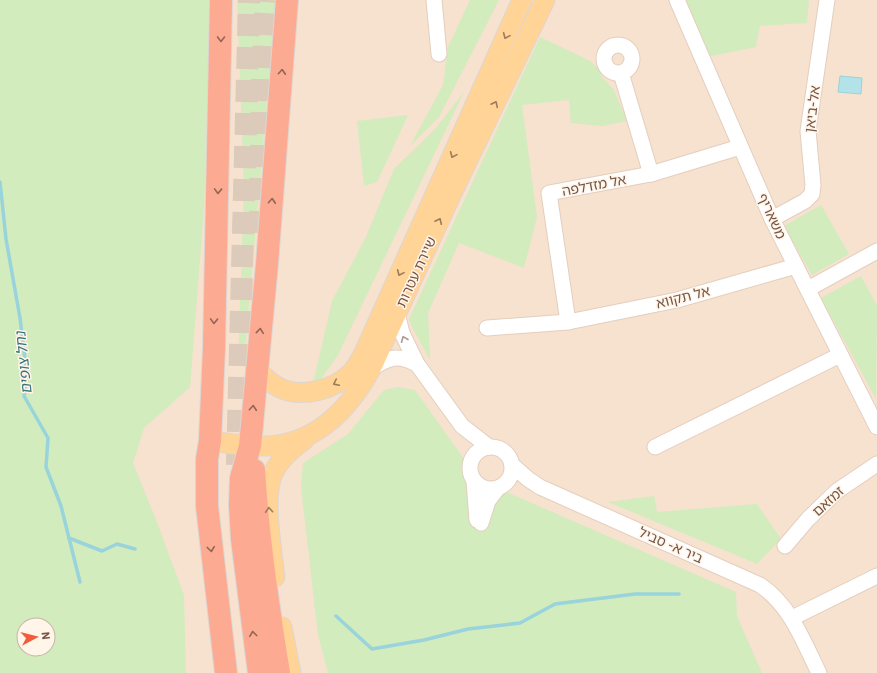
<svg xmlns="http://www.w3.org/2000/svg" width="877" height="673" viewBox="0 0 877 673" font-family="'IBM Plex Sans','Noto Sans Hebrew',sans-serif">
	<rect width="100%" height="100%" fill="#fef1e0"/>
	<path fill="#f6e2ce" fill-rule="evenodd" d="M 0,0 L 877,0 L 877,673 L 0,673 ZM 24,625 L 48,625 L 48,649 L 24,649 Z"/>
	<g fill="#d2ecbe" fill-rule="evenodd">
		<path d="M 0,0 L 210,0 L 204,209 L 190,387 L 144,428 L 133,463 L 155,517 L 184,595 L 186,673 L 0,673 ZM 24,625 L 48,625 L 48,649 L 24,649 Z"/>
		<path d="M 237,0 L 276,0 L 244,362 L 238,362 L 244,187 Z"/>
		<path d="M 470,0 L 499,0 L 439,117 L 410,146 L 443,85 L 448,47 Z"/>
		<path d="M 677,0 L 809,0 L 807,23 L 760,26 L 756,47 L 706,57 Z"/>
		<path d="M 540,37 L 590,61 L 600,70 L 602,77 L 614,90 L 627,121 L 602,126 L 571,123 L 569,100 L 522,105 L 537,217 L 524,268 L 459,243 L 428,313 L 430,360 L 413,329 L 409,319 Z"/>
		<path d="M 464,92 L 338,355 L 321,379 L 313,384 L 332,301 L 365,239 L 394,169 L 436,128 Z"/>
		<path d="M 408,115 L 377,182 L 364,186 L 357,121 Z"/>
		<path d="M 821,205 L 849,254 L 812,275 L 784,226 Z"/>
		<path d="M 861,276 L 877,306 L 876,399 L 821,298 Z"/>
		<path d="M 398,387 L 415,390 L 479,480 L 736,592 L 737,616 L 762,673 L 328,673 L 318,635 L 301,488 L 303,463 L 348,434 L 384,390 Z"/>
		<path d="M 654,496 L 657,512 L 757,504 L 781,539 L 757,564 L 608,502 Z"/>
	</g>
	<path fill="#b3e3e8" stroke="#99d3db" d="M 840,76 L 862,78 L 861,94 L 838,92 Z"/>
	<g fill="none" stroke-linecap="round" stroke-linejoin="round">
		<g stroke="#99d3db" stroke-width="3.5">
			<path d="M 0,182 L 6,239 L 20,318 L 27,375 L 24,396 L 48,438 L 46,467 L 61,506 L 69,538 L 102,551 L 117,544 L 135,549"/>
			<path d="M 69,538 L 80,582"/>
			<path d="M 336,616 L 372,649 L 424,640 L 468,629 L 520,623 L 555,604 L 635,594 L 679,594"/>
		</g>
		<g stroke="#dccaba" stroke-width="22" stroke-dasharray="22 11" stroke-linecap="butt">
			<path d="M 260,233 L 262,79 L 266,0"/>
			<path d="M 237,465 L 249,0"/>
		</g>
		<g stroke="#e4cebe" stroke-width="17">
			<g id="minor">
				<path d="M 434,0 L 439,54"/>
				<path d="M 677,0 L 772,219 L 877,427"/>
				<circle cx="618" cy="59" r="14"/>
				<path d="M 621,73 L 651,174"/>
				<path d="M 772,219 L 805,201 L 812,194 L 813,185 L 808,131 L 827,0"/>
				<path d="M 808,289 L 877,251"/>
				<path d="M 397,313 L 402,333 L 417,364 L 462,426 L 489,447"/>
				<path d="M 568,322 L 549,193 L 651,174 L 740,147"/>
				<path d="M 487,328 L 568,322 L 677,300 L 796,266"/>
				<path d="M 371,369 C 389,357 397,354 417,364"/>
				<path d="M 655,447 L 840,355"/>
				<circle cx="491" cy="468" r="21"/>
				<path d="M 512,465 L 528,479 L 540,487 L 760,585 C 791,606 803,641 819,673"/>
				<path d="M 474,481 L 477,520"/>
				<path d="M 481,523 L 488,501 L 498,488"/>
				<path d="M 785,546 L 808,519 L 837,491 L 877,464"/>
				<path d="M 792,618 L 877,576"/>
			</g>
		</g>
		<g stroke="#ded6d3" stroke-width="21">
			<g id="major">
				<path d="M 256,369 C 263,376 270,383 278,387 C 300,399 334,390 351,373 C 358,365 363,356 367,346 L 522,0"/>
				<path d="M 210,441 C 229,443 249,447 268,446 C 316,443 349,409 371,369 L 453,191 L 545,0"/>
				<path d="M 275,577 C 272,551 263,499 272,476 C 277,462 293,448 304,440"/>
				<path d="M 282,627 L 291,673"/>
			</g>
		</g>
		<g stroke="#ded6d3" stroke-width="24">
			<g id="highway">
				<path d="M 221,0 L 214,348 L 210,441 L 207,459 L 207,506 L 226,673"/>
				<path d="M 254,470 C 258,538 268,606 279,673"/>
				<path d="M 259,673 L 242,539 L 240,505 L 241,478 L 250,446 L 267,264 L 287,0"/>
			</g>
		</g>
		<use href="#minor" stroke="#fff" stroke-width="15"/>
		<use href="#major" stroke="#ffd496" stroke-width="19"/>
		<use href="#highway" stroke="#fdaa92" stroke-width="22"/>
	</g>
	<defs><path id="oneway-chevron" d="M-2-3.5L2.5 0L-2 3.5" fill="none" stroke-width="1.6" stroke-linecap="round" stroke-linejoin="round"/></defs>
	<g stroke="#9f7b5e">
		<use href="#oneway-chevron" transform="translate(506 36) rotate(114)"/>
		<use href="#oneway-chevron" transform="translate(495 104) rotate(-64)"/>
		<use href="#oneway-chevron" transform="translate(453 155) rotate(114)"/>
		<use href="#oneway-chevron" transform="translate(439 221) rotate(-65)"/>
		<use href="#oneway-chevron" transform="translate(400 273) rotate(114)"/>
		<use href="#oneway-chevron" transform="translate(336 383) rotate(154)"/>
		<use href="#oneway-chevron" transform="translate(269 510) rotate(-94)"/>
	</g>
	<g stroke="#916655">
		<use href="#oneway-chevron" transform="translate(221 39) rotate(91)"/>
		<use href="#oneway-chevron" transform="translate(282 72) rotate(-86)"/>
		<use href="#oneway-chevron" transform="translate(218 191) rotate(92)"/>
		<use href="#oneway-chevron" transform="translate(272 201) rotate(-86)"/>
		<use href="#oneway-chevron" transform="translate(214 321) rotate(92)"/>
		<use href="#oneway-chevron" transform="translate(260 331) rotate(-84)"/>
		<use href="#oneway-chevron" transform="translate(253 408) rotate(-85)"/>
		<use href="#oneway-chevron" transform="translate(211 549) rotate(83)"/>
		<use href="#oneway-chevron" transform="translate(253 634) rotate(-97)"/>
	</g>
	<use stroke="#ad9990" href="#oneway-chevron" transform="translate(404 339) rotate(-112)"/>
	<g text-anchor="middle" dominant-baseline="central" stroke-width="3" stroke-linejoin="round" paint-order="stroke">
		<g font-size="14" fill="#765546" stroke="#fff5e8">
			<text transform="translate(812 109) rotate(-83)">אל-ביאן</text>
			<text transform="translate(594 185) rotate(-11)">אל מזדלפה</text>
			<text transform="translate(772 216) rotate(65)">משאריף</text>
			<text transform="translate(416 272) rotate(-65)">שיירת עטרות</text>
			<text transform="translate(683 297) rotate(-14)">אל תקווא</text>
			<text transform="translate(828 501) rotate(-42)">זמזאם</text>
			<text transform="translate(671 545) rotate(24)">ביר א- סביל</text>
		</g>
		<g font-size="15" font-style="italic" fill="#39747d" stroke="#fff5e8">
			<text transform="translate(23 363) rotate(-96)">נחל צופים</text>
		</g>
	</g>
	<g transform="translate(36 637) rotate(83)"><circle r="19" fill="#fff5e8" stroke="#c8b5a7"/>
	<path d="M0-3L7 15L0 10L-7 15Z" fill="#f15d3c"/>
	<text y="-6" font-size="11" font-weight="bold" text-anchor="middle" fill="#765546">N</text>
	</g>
</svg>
